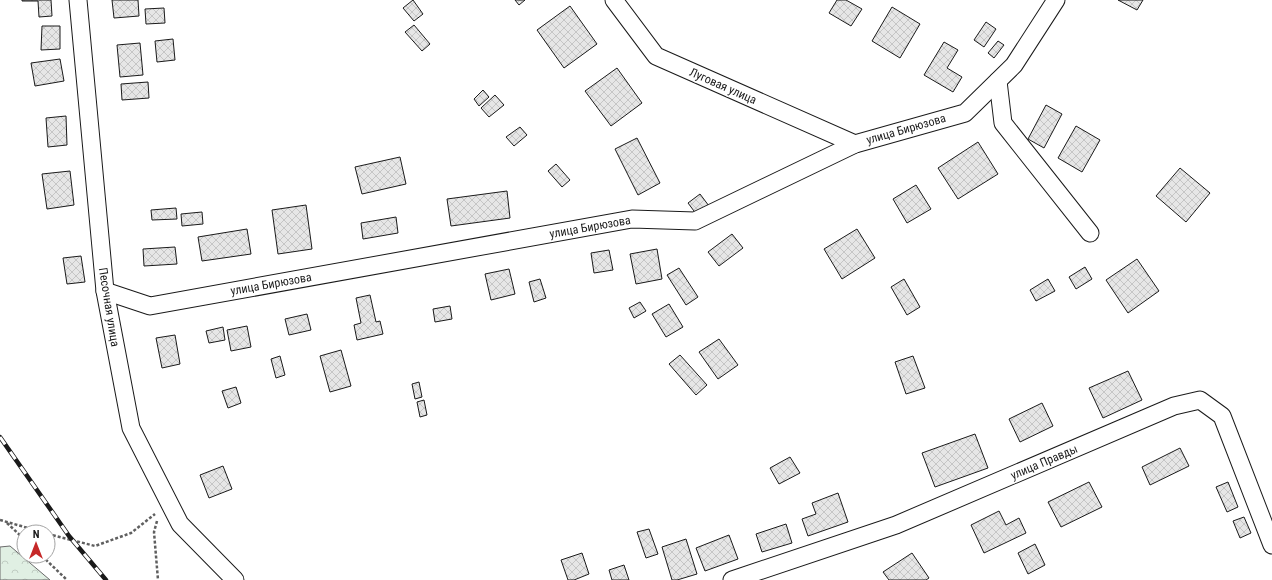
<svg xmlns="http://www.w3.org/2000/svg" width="1272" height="580" viewBox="0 0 1272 580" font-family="'Roboto Condensed',sans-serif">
	<defs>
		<pattern id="forest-crowns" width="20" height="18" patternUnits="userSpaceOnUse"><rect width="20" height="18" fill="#e0efe3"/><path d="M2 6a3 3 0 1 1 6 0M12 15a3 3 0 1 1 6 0" fill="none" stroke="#c0ccc2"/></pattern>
		<pattern id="building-cross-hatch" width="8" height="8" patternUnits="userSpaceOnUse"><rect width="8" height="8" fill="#e6e6e6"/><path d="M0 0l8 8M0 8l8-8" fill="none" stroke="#c5c5c5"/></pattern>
	</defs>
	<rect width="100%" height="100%" fill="#fff"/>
	<path fill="url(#forest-crowns)" stroke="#6a6a6a" d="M 10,546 L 50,580 L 0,580 L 0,547 Z"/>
	<g fill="url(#building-cross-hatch)" stroke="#1a1a1a">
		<path d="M 22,0 L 51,0 L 52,16 L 39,17 L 38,1 L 22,1 Z"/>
		<path d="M 112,0 L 138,0 L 139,16 L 114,18 Z"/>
		<path d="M 413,0 L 423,14 L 414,21 L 403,8 Z"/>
		<path d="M 515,0 L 525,0 L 519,5 Z"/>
		<path d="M 837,0 L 846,0 L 862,9 L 851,26 L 829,13 Z"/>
		<path d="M 1118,0 L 1143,0 L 1137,10 Z"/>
		<path d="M 570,6 L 597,44 L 564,68 L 537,30 Z"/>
		<path d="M 892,7 L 920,24 L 900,58 L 872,41 Z"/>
		<path d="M 164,8 L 165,23 L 146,24 L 145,9 Z"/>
		<path d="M 986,22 L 996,29 L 984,47 L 974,40 Z"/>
		<path d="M 414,25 L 430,44 L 422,51 L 405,32 Z"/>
		<path d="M 42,26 L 60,26 L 60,49 L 41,50 Z"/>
		<path d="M 173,39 L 175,60 L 157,62 L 155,41 Z"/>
		<path d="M 998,41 L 1004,45 L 994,58 L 988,53 Z"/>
		<path d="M 944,42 L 958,50 L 947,68 L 962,77 L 953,92 L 924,75 Z"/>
		<path d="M 140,43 L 143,75 L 120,77 L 117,45 Z"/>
		<path d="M 60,59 L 64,81 L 35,86 L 31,63 Z"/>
		<path d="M 617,68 L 642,103 L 611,126 L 585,91 Z"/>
		<path d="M 148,82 L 149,98 L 122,100 L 121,84 Z"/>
		<path d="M 483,90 L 489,97 L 479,106 L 474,99 Z"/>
		<path d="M 495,95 L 504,105 L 489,117 L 481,108 Z"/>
		<path d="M 1046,105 L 1062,114 L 1044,148 L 1028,139 Z"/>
		<path d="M 66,116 L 67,145 L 48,147 L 46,118 Z"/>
		<path d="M 1076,126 L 1100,140 L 1082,172 L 1058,158 Z"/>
		<path d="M 520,127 L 527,135 L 514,146 L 506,137 Z"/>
		<path d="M 637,138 L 660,183 L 638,195 L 615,149 Z"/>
		<path d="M 978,142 L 998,174 L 958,199 L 938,168 Z"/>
		<path d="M 400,157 L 406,184 L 362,194 L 355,167 Z"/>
		<path d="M 556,164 L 570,180 L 562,187 L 548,171 Z"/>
		<path d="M 1180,168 L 1210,193 L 1186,222 L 1156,196 Z"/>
		<path d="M 70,171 L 74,205 L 47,209 L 42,174 Z"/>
		<path d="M 916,185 L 931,209 L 907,223 L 893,199 Z"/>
		<path d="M 507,191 L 510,218 L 451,226 L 447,199 Z"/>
		<path d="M 700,194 L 709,206 L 697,215 L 688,203 Z"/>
		<path d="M 306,205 L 312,249 L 278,254 L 272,210 Z"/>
		<path d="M 176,208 L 177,219 L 152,220 L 151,210 Z"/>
		<path d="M 202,212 L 203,224 L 182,226 L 181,214 Z"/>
		<path d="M 396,217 L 398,233 L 363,239 L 361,223 Z"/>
		<path d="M 247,229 L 251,254 L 202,261 L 198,237 Z"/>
		<path d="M 857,229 L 875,258 L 842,279 L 824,249 Z"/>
		<path d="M 732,234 L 743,248 L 719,266 L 708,252 Z"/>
		<path d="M 175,247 L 177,264 L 144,266 L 143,249 Z"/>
		<path d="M 657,249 L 662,279 L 636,284 L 630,254 Z"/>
		<path d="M 609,250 L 613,270 L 594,273 L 591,253 Z"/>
		<path d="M 81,256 L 85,282 L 67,284 L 63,258 Z"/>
		<path d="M 1137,259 L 1159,291 L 1128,313 L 1106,280 Z"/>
		<path d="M 1085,267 L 1092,279 L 1076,289 L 1069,277 Z"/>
		<path d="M 679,268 L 698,297 L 686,305 L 667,275 Z"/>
		<path d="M 509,269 L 515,294 L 491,300 L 485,274 Z"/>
		<path d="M 540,279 L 546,298 L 534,302 L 529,282 Z"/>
		<path d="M 904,279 L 920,307 L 907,315 L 891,287 Z"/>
		<path d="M 1048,279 L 1055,291 L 1036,301 L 1030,290 Z"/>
		<path d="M 370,295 L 376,322 L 380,321 L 383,334 L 357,340 L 354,325 L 361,323 L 356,298 Z"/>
		<path d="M 640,302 L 646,311 L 634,318 L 629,308 Z"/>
		<path d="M 669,304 L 683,327 L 666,337 L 652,314 Z"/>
		<path d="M 450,306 L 452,319 L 435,322 L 433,309 Z"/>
		<path d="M 307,314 L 311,330 L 289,335 L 285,319 Z"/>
		<path d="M 247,326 L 251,347 L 231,351 L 227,330 Z"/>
		<path d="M 223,327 L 225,340 L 209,343 L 206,331 Z"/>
		<path d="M 175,335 L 180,364 L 162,368 L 156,338 Z"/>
		<path d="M 719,339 L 738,365 L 718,379 L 699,352 Z"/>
		<path d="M 341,350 L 351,386 L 330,392 L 320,356 Z"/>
		<path d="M 680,355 L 707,385 L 696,395 L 669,364 Z"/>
		<path d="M 280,356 L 285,375 L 276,378 L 271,359 Z"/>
		<path d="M 913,356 L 925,388 L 906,394 L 895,362 Z"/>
		<path d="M 1128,371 L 1142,400 L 1103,418 L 1089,388 Z"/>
		<path d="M 419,382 L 422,397 L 415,399 L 412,384 Z"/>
		<path d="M 236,387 L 241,403 L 228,408 L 222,391 Z"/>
		<path d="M 424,400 L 427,415 L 420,417 L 417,402 Z"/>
		<path d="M 1042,403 L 1053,426 L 1020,442 L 1009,419 Z"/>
		<path d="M 975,434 L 988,468 L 935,487 L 922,453 Z"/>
		<path d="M 1180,448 L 1189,466 L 1150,485 L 1142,467 Z"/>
		<path d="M 790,457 L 800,473 L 779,484 L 770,468 Z"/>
		<path d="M 223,466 L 232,489 L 209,498 L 200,475 Z"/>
		<path d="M 1089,482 L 1102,507 L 1061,527 L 1048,502 Z"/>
		<path d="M 1228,482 L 1238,507 L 1227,512 L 1216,487 Z"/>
		<path d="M 838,493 L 848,522 L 808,536 L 802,519 L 816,514 L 812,503 Z"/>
		<path d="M 999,511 L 1006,525 L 1019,518 L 1026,533 L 984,553 L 971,525 Z"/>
		<path d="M 1244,517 L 1251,533 L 1240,538 L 1233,521 Z"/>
		<path d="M 786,524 L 792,543 L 762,552 L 756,534 Z"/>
		<path d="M 649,529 L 658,554 L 646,558 L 637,532 Z"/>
		<path d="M 729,535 L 738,559 L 705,571 L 696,548 Z"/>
		<path d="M 686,539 L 697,574 L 677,580 L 672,580 L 662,547 Z"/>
		<path d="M 1035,544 L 1045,565 L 1028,574 L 1018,553 Z"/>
		<path d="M 582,553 L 589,574 L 574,580 L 568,580 L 561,560 Z"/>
		<path d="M 912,553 L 929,578 L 926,580 L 889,580 L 883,572 Z"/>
		<path d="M 624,565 L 629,580 L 612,580 L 609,570 Z"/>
	</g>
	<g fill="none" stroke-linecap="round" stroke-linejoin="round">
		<g stroke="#1a1a1a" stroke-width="19">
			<g id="street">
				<path d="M 78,0 L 105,291 L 131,428 L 180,524 L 235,580"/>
				<path d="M 614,0 L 656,56 L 855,144"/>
				<path d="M 998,81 L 1003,123 L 1090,233"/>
				<path d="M 105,291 L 150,306 L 632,219 L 695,221 L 855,144 L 965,113 L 1014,65 L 1056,0"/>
				<path d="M 732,580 L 896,525 L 1174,406 L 1200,400 L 1222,416 L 1272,545"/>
			</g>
		</g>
		<g stroke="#5f5f5f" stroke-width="2.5" stroke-dasharray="3 2" stroke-linecap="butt">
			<path d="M 0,520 L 42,532"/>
			<path d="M 157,521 L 154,532 L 158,580"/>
			<path d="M 7,523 L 24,539"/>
			<path d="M 48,534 L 95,546 L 131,533 L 155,514"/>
			<path d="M 42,556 L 67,580"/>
		</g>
		<use href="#street" stroke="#fff" stroke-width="17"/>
		<g stroke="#1a1a1a" stroke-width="4.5">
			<path id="rail" d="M 0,437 L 69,536 L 106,580"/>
		</g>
		<use href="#rail" stroke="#fff" stroke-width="3" stroke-dasharray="9" stroke-linecap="butt"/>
	</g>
	<g text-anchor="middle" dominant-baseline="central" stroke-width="3" stroke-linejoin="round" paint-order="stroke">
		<g font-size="12" fill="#1a1a1a" stroke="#fff">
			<text transform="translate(723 86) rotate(24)">Луговая улица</text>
			<text transform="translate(906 129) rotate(-16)">улица Бирюзова</text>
			<text transform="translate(590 227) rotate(-10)">улица Бирюзова</text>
			<text transform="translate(271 284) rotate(-10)">улица Бирюзова</text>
			<text transform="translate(109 307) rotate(81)">Песочная улица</text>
			<text transform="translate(1044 462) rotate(-23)">улица Правды</text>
		</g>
	</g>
	<g transform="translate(36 544)"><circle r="19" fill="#ffffff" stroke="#a3a3a3"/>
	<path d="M0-3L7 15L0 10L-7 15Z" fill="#c62828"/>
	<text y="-6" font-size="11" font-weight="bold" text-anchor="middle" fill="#1a1a1a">N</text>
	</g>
</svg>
